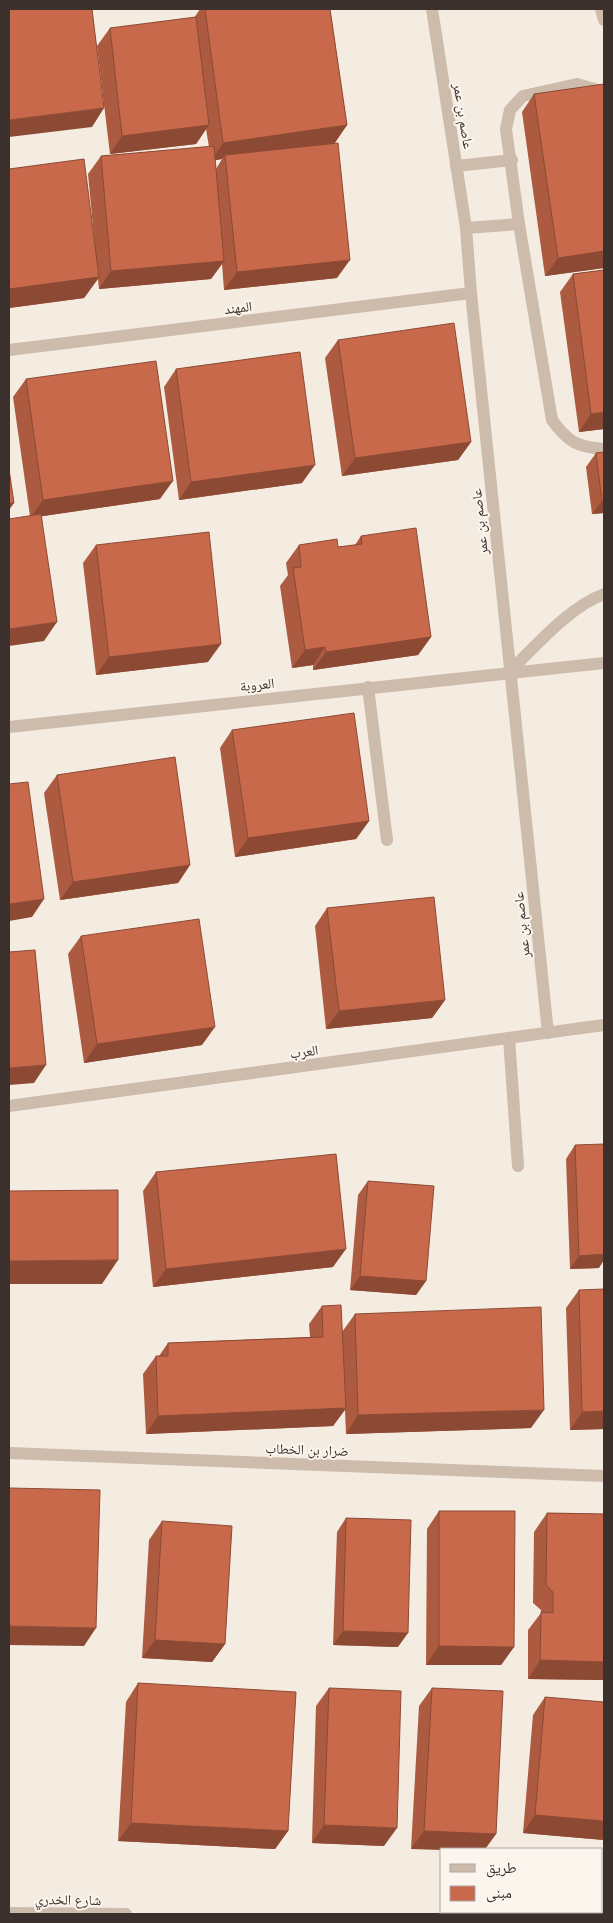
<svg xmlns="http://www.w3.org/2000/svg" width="613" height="1923" viewBox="0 0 613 1923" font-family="Lato,'Noto Naskh Arabic',sans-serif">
	<rect width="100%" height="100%" fill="#f4ebe1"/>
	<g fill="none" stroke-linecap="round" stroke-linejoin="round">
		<g stroke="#cdbbac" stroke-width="12">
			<path d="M 432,9 L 466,228 L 471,293 L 548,1033"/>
			<path d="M 601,9 L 604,20"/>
			<path d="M 604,95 L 598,90 L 577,84 L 523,96 L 510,110 L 506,129 L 519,224 L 552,420 C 568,442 577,447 604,449"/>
			<path d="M 456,166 L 512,160"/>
			<path d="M 466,228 L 519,224"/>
			<path d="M 9,350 L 471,293"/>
			<path d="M 509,672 C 536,646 569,607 604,594"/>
			<path d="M 368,687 L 387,840"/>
			<path d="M 9,727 L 604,663"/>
			<path d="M 509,1038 L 518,1166"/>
			<path d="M 9,1106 L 604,1025"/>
			<path d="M 9,1453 L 604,1476"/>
			<path d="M 9,1913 L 126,1914"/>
		</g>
	</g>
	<g fill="#ac5a40" fill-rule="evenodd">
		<path d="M 200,9 L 330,9 L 347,125 L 334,144 L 337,278 L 224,290 L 222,264 L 211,279 L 99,289 L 98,279 L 84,298 L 9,308 L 9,169 L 94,237 L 88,174 L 101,156 L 209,147 L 206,129 L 196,144 L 110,154 L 97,46 L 110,28 L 194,18 ZM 222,159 L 216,169 L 215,160 Z"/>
		<path d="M 604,84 L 604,268 L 545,276 L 522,112 L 534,94 Z"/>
		<path d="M 604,270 L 604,429 L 579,432 L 560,292 L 573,274 Z"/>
		<path d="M 338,340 L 471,442 L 458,460 L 342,476 L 325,358 Z"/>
		<path d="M 176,369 L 302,483 L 179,500 L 164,387 Z"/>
		<path d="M 26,379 L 160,499 L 42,516 L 44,641 L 30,516 L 13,397 Z"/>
		<path d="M 604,452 L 604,513 L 592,514 L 586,467 L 596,453 Z"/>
		<path d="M 361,536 L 431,637 L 418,655 L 313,670 L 313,665 L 292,668 L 280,586 L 288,575 L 286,563 L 299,545 L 338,547 L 355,545 Z"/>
		<path d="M 96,545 L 208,662 L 96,675 L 83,563 Z"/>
		<path d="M 232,730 L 369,821 L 356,839 L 235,857 L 220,748 Z"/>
		<path d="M 57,775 L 190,865 L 178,883 L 60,900 L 44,793 Z"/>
		<path d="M 327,908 L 445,1000 L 432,1018 L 326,1029 L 315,926 Z"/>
		<path d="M 81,936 L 202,1045 L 84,1063 L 68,954 Z"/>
		<path d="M 575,1145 L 599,1268 L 570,1269 L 566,1159 Z"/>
		<path d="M 156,1172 L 333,1267 L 153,1287 L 143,1191 Z"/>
		<path d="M 368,1181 L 426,1281 L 416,1295 L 350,1290 L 358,1195 Z"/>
		<path d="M 579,1290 L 604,1429 L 570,1430 L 566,1308 Z"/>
		<path d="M 322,1306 L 342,1332 L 355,1314 L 531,1428 L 346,1434 L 345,1410 L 333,1426 L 146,1434 L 143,1374 L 156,1356 L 159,1356 L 168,1343 L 310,1337 L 309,1324 Z"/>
		<path d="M 439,1511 L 514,1647 L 501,1665 L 426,1665 L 427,1529 Z"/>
		<path d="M 547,1513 L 604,1514 L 604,1680 L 528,1679 L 528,1630 L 541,1613 L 541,1610 L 533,1603 L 534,1532 Z"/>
		<path d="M 346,1518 L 398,1647 L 333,1645 L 337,1532 Z"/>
		<path d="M 162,1521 L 225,1644 L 212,1662 L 142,1658 L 149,1540 Z"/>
		<path d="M 138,1683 L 288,1831 L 275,1849 L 118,1841 L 126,1702 Z"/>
		<path d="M 329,1688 L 384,1846 L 312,1843 L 316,1706 Z"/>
		<path d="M 432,1688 L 496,1834 L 485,1849 L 411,1849 L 419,1706 Z"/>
		<path d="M 545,1697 L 604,1840 L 523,1833 L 533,1715 Z"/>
	</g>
	<g fill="#8c4a34">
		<path d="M 104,108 L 92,127 L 9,137 L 9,120 Z"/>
		<path d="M 209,125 L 196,144 L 110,154 L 122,136 Z"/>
		<path d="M 347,125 L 334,144 L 225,155 L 222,159 L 211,161 L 223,143 Z"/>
		<path d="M 604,251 L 604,268 L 545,276 L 558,258 Z"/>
		<path d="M 350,260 L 337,278 L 224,290 L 237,272 Z"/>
		<path d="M 224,261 L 211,279 L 99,289 L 111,271 Z"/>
		<path d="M 99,277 L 84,298 L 9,308 L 9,289 Z"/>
		<path d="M 604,412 L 604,429 L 579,432 L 591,414 Z"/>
		<path d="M 471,442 L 458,460 L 342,476 L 355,458 Z"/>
		<path d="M 315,465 L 302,483 L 179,500 L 191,482 Z"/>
		<path d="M 173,481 L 160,499 L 30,518 L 43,500 Z"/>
		<path d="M 604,500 L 604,513 L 592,514 L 602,501 Z"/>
		<path d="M 9,503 L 14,503 L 9,510 Z"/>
		<path d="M 57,622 L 44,641 L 9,646 L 9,629 Z"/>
		<path d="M 431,637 L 418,655 L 313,670 L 326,652 Z"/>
		<path d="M 221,644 L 208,662 L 96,675 L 109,657 Z"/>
		<path d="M 325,647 L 313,665 L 292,668 L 305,650 Z"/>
		<path d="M 369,821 L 356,839 L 235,857 L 248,838 Z"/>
		<path d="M 190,865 L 178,883 L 60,900 L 73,882 Z"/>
		<path d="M 44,899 L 32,917 L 9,921 L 9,904 Z"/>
		<path d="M 445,1000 L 432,1018 L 326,1029 L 339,1011 Z"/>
		<path d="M 215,1027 L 202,1045 L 84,1063 L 97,1044 Z"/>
		<path d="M 46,1065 L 34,1083 L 9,1085 L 9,1068 Z"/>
		<path d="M 346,1249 L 333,1267 L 153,1287 L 166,1269 Z"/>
		<path d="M 604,1254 L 604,1260 L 599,1268 L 570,1269 L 579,1256 Z"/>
		<path d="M 118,1260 L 102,1284 L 9,1284 L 9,1261 Z"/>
		<path d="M 360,1276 L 426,1281 L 416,1295 L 350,1290 Z"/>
		<path d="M 346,1408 L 333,1426 L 146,1434 L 158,1416 Z"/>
		<path d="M 544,1410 L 531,1428 L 346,1434 L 358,1415 Z"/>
		<path d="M 604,1411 L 604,1429 L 570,1430 L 582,1412 Z"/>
		<path d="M 9,1626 L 96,1628 L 84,1646 L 9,1645 Z"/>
		<path d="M 343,1631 L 408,1633 L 398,1647 L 333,1645 Z"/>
		<path d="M 155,1640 L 225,1644 L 212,1662 L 142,1658 Z"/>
		<path d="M 439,1646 L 514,1647 L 501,1665 L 426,1665 Z"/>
		<path d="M 540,1660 L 604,1662 L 604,1680 L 528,1679 Z"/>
		<path d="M 535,1815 L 604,1821 L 604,1840 L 523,1833 Z"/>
		<path d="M 131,1823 L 288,1831 L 275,1849 L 118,1841 Z"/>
		<path d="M 324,1825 L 397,1828 L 384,1846 L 312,1843 Z"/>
		<path d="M 424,1831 L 496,1834 L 485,1849 L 442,1849 L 442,1850 L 411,1849 Z"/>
	</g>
	<g fill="#c8694b" stroke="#8c4a34">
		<path d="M 9,9 L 92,9 L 104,108 L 9,120 Z"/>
		<path d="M 205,9 L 330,9 L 347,125 L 223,143 Z"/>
		<path d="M 196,17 L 209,125 L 122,136 L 110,28 Z"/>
		<path d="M 604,84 L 604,251 L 558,258 L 534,94 Z"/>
		<path d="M 338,143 L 350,260 L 237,272 L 225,155 Z"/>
		<path d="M 214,146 L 224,261 L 111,271 L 101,156 Z"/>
		<path d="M 84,159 L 99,277 L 9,289 L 9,169 Z"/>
		<path d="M 604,270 L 604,412 L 591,414 L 573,274 Z"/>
		<path d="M 454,323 L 471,442 L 355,458 L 338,340 Z"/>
		<path d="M 300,352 L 315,465 L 191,482 L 176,369 Z"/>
		<path d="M 156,361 L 173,481 L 43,500 L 26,379 Z"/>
		<path d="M 604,452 L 604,500 L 602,501 L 596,453 Z"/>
		<path d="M 9,469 L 14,503 L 9,503 Z"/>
		<path d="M 41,514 L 57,622 L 9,629 L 9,519 Z"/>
		<path d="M 416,528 L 431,637 L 326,652 L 325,647 L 305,650 L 293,568 L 301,567 L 299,545 L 337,539 L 338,547 L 362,544 L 361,536 Z"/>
		<path d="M 209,532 L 221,644 L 109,657 L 96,545 Z"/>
		<path d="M 354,713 L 369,821 L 248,838 L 232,730 Z"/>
		<path d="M 175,757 L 190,865 L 73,882 L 57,775 Z"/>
		<path d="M 28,782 L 44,899 L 9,904 L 9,784 Z"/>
		<path d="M 434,897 L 445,1000 L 339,1011 L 327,908 Z"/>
		<path d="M 199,919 L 215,1027 L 97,1044 L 81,936 Z"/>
		<path d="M 35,950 L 46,1065 L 9,1068 L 9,952 Z"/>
		<path d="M 604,1144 L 604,1254 L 579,1256 L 575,1145 Z"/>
		<path d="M 336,1154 L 346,1249 L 166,1269 L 156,1172 Z"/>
		<path d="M 368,1181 L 434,1186 L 426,1281 L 360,1276 Z"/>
		<path d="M 118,1190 L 118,1260 L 9,1261 L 9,1191 Z"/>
		<path d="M 604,1289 L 604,1411 L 582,1412 L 579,1290 Z"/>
		<path d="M 341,1305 L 346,1408 L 158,1416 L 156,1356 L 168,1356 L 168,1343 L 323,1337 L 322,1306 Z"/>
		<path d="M 541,1307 L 544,1410 L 358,1415 L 355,1314 Z"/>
		<path d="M 9,1488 L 100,1490 L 96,1628 L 9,1626 Z"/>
		<path d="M 439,1511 L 515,1511 L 514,1647 L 439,1646 Z"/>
		<path d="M 547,1513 L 604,1514 L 604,1662 L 540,1660 L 541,1612 L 553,1613 L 553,1592 L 546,1585 Z"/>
		<path d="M 346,1518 L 411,1520 L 408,1633 L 343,1631 Z"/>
		<path d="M 162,1521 L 232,1526 L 225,1644 L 155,1640 Z"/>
		<path d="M 138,1683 L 296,1692 L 288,1831 L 131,1823 Z"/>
		<path d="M 329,1688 L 401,1691 L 397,1828 L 324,1825 Z"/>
		<path d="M 432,1688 L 503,1691 L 496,1834 L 424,1831 Z"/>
		<path d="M 545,1697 L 604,1702 L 604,1821 L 535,1815 Z"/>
	</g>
	<g text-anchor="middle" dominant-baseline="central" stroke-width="4" stroke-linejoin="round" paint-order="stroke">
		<g font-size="14" fill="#3b302b" stroke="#fbf5ee">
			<text transform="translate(464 116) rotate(81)">عاصم بن عمر</text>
			<text transform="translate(238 307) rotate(-7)">المهند</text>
			<text transform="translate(479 522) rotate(-96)">عاصم بن عمر</text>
			<text transform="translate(257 684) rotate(-6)">العروبة</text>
			<text transform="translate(521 925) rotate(-96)">عاصم بن عمر</text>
			<text transform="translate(304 1051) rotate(-8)">العرب</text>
			<text transform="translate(307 1449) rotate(2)">ضرار بن الخطاب</text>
			<text transform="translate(68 1899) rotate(1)">شارع الخدري</text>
		</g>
	</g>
	<rect width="613" height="1923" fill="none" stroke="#3b302b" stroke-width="20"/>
	<rect x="440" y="1848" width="162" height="65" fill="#fbf5ee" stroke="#aea6a0"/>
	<rect x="450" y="1864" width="25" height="8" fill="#cdbbac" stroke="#aea6a0"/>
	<text x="486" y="1873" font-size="15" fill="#3b302b">طريق</text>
	<rect x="450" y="1886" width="25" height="15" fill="#c8694b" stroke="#aea6a0"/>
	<text x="486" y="1898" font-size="15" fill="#3b302b">مبنى</text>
</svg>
